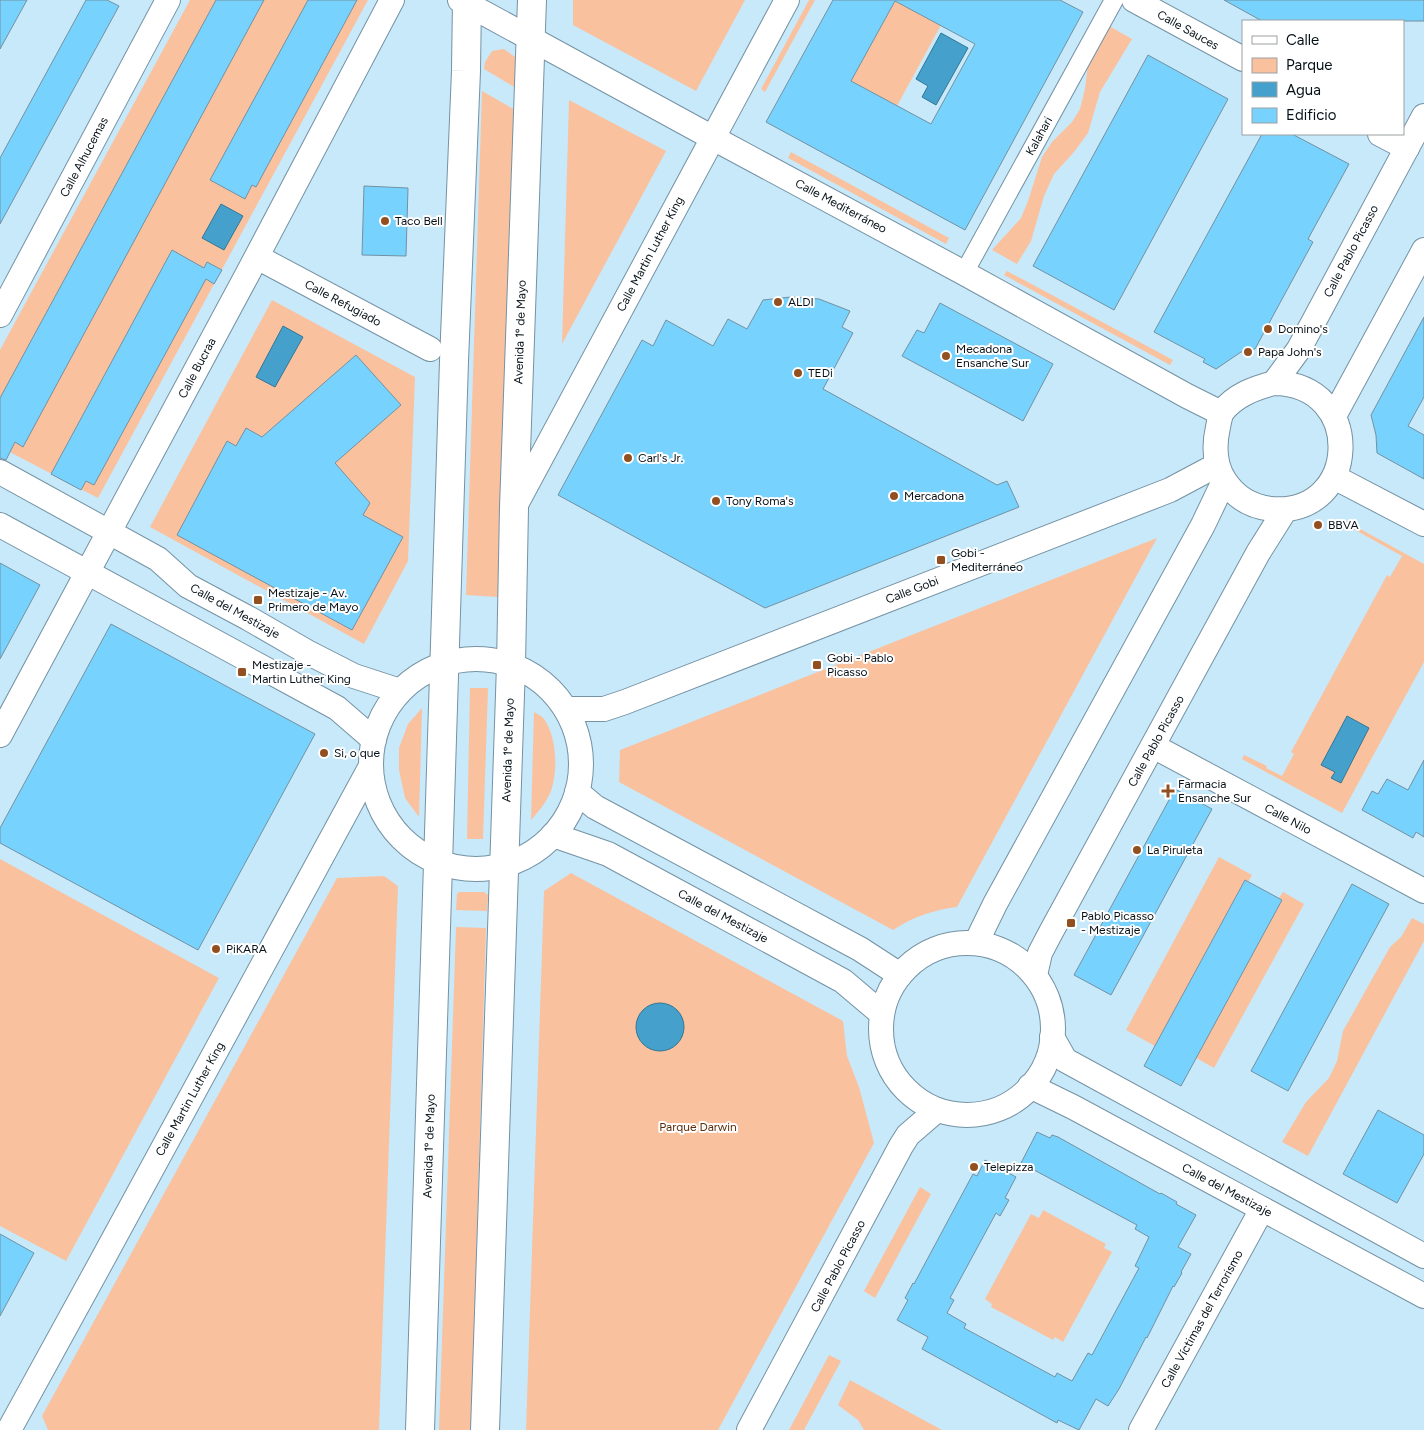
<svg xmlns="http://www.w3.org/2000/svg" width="1424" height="1430" viewBox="0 0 1424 1430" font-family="Figtree,sans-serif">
	<rect width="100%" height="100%" fill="#c8e9fa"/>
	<g fill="#fac19f">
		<path d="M 190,0 L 368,0 L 98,498 L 0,447 L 0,350 Z"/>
		<path d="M 573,0 L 745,0 L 696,91 L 573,25 Z"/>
		<path d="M 809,0 L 815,0 L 765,92 L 761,89 Z"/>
		<path d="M 895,1 L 941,25 L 897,106 L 851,81 Z"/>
		<path d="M 1109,26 L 1132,39 L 1100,92 L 1088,133 L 1074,152 L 1054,174 L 1044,196 L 1031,241 L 1017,264 L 992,250 L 1021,218 L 1028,201 L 1042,157 L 1052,142 L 1072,122 L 1080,109 L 1085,89 L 1088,64 Z"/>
		<path d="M 504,49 L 515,57 L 516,88 L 484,69 L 485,62 L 492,51 Z"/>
		<path d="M 482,91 L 515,110 L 498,597 L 466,595 Z"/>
		<path d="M 569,100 L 666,151 L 562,344 Z"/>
		<path d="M 791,152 L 949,238 L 946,244 L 788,158 Z"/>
		<path d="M 1007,271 L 1173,360 L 1170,365 L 1004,275 Z"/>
		<path d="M 272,300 L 415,377 L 408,561 L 364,644 L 150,527 Z"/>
		<path d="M 1344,520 L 1424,564 L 1424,662 L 1342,813 L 1242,759 L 1244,755 L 1267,766 L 1266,768 L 1282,776 L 1294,754 L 1291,752 L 1387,575 L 1390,577 L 1402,556 L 1341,522 Z"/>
		<path d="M 1157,538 L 957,907 C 933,910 913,917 893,930 L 619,782 L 620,750 Z"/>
		<path d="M 470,688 L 488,688 L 483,839 L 467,839 Z"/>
		<path d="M 422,708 L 419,817 L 405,798 L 399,770 L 399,748 L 408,724 Z"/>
		<path d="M 534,712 C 537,714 542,716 544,719 C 557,737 558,771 551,791 C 546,803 539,811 531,820 Z"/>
		<path d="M 1219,857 L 1252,875 L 1248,882 L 1245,880 L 1155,1046 L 1126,1030 Z"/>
		<path d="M 0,859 L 219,978 L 66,1261 L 0,1226 Z"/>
		<path d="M 571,873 L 843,1021 L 847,1056 L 859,1087 L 874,1143 L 718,1430 L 526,1430 L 544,891 Z"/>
		<path d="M 384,876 L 398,886 L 379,1430 L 48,1430 L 42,1416 L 337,878 Z"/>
		<path d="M 459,892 L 484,892 L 488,895 L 487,911 L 456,910 L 457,894 Z"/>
		<path d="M 1283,892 L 1304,904 L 1214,1068 L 1196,1058 L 1282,900 L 1279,898 Z"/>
		<path d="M 1412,918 L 1424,924 L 1424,941 L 1308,1156 L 1282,1142 L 1306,1102 L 1329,1078 L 1337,1061 L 1343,1031 L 1390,947 L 1401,937 Z"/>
		<path d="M 456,927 L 486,928 L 471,1430 L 439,1430 Z"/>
		<path d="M 920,1187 L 931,1194 L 875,1298 L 864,1291 Z"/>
		<path d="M 1043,1210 L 1106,1244 L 1104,1248 L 1112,1252 L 1063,1342 L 1055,1337 L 1053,1340 L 991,1307 L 992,1304 L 985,1299 L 1031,1214 L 1039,1218 Z"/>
		<path d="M 829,1355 L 841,1361 L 804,1430 L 789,1430 Z"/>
		<path d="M 850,1380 L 942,1430 L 864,1430 L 858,1420 L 838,1405 Z"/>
	</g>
	<g fill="#45a1cb" stroke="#327695">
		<path d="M 941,33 L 968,48 L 936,105 L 922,97 L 928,86 L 916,79 Z"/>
		<path d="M 221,204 L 243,216 L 224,250 L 202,238 Z"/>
		<path d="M 283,326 L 303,337 L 275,387 L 256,377 Z"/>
		<path d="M 1347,716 L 1369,728 L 1341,783 L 1331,778 L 1335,772 L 1321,765 Z"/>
		<circle cx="660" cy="1027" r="24"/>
	</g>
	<g fill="#78d2fe" stroke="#7291a1" fill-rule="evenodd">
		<path d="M 0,0 L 27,0 L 0,49 Z"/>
		<path d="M 86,0 L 107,0 L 119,6 L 0,224 L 0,158 Z"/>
		<path d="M 216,0 L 264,0 L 23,447 L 15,442 L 6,460 L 0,458 L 0,398 Z"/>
		<path d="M 308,0 L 357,0 L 256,187 L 252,185 L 245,199 L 210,180 Z"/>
		<path d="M 833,0 L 1060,0 L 1083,12 L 965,230 L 766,122 ZM 895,1 L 975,44 L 931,124 L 851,81 Z"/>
		<path d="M 1224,0 L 1424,0 L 1424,21 L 1262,21 Z"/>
		<path d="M 1148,55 L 1228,99 L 1114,310 L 1033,266 Z"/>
		<path d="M 1262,134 L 1292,134 L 1349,164 L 1308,239 L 1313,242 L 1255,349 L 1241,352 L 1216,369 L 1203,362 L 1205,359 L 1154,332 Z"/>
		<path d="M 364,186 L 408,188 L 406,256 L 362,255 Z"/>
		<path d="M 172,250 L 204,268 L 207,262 L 222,270 L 214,284 L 206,279 L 94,485 L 86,481 L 81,490 L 51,474 Z"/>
		<path d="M 791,297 L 819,299 L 850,311 L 842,327 L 853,333 L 823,389 L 997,485 L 1007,481 L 1019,507 L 765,608 L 558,495 L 642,340 L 653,346 L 666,320 L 713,346 L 728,319 L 747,329 L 763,300 Z"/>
		<path d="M 940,303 L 1053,364 L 1023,421 L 902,356 L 917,330 L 924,333 Z"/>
		<path d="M 1424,317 L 1424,397 L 1408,426 L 1424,435 L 1424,479 L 1377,453 L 1376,435 L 1371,415 Z"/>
		<path d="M 356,355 L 401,405 L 335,463 L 370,503 L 363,515 L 403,537 L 352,630 L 177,535 L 227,441 L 236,446 L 246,428 L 262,437 Z"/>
		<path d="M 0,563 L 40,585 L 0,659 Z"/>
		<path d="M 111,624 L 315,734 L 198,950 L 0,843 L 0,828 Z"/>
		<path d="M 1424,760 L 1424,837 L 1416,832 L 1413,838 L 1362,810 L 1372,791 L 1378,794 L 1387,779 L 1408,790 Z"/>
		<path d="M 1175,789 L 1212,809 L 1111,995 L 1074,975 Z"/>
		<path d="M 1245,880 L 1282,900 L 1181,1086 L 1144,1066 Z"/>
		<path d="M 1352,884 L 1389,904 L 1288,1091 L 1251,1071 Z"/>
		<path d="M 1378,1110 L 1424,1135 L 1424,1154 L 1397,1203 L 1343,1174 Z"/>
		<path d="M 1037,1132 L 1050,1138 L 1052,1135 L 1058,1137 L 1160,1194 L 1161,1193 L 1177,1202 L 1176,1204 L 1196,1215 L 1178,1247 L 1191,1254 L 1181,1272 L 1182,1273 L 1174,1287 L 1173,1286 L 1147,1338 L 1146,1337 L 1119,1389 L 1108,1406 L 1096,1399 L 1079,1430 L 1058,1420 L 1057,1423 L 922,1349 L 928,1337 L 897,1320 L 908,1300 L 905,1298 L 913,1283 L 914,1284 L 973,1174 L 977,1176 L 985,1160 L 1016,1177 L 1005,1198 L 1009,1200 L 1000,1216 L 996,1213 L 950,1298 L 954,1300 L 947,1313 L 966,1324 L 964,1328 L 1055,1377 L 1057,1373 L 1072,1381 L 1088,1353 L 1092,1355 L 1139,1268 L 1135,1266 L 1149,1237 L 1135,1229 L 1137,1225 L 1021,1163 Z"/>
		<path d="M 0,1234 L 34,1253 L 0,1316 Z"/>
	</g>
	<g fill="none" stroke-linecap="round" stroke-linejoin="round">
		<g stroke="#7492a3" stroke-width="20">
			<path id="pedestrian" d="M 964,273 L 1114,0"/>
		</g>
		<g stroke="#7492a3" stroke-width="26">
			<g id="minor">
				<path d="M 460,0 L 713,138 L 964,273 L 1187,396 L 1221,413"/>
				<path d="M 1134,0 L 1243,59"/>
				<path d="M 1380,134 L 1407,148"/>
				<path d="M 257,257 L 430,349"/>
				<path d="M 0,315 L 168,0"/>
				<path d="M 1274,383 C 1366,384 1360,516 1272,509 C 1253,507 1236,498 1225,481 C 1214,465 1214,445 1218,427 C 1219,422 1220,416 1222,412 C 1235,395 1255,388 1274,383 Z"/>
				<path d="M 1274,383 L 1299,349 L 1424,116"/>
				<path d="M 1334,416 L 1424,250"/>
				<path d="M 0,472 L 158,559 L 188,586 L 248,618 L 307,652 L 354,676 L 400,691"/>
				<path d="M 1334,477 L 1424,524"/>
				<path d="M 514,508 L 787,0"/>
				<path d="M 0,525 L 337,708 L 374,740"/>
				<circle cx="476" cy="764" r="105"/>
				<path d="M 566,709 L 604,709 L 625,702 L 1170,490 L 1217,465"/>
				<path d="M 0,735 L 247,275 L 392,0"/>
				<path d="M 1153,746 L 1424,891"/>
				<path d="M 577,792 L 595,807 L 860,949 L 900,975"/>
				<path d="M 553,835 L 608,854 L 843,981 L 882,1014"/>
				<path d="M 976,943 L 995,904 L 1203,525 L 1224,481"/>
				<circle cx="967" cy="1029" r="86"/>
				<path d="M 1035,975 L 1040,953 L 1051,932 L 1258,553 L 1285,510"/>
				<path d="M 1052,1037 L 1065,1060 L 1424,1256"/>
				<path d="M 1030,1086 L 1073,1107 L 1424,1296"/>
				<path d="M 9,1430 L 99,1266 L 371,766"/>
				<path d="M 749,1430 L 901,1146 L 908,1135 L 937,1110"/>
				<path d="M 1141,1430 L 1262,1209"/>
			</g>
		</g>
		<g stroke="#7492a3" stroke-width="30">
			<g id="tertiary">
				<path d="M 420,1430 L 454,361 L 466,71 L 467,0"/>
				<path d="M 485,1430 L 511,665 L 514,508 L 532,0"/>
			</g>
		</g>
		<use href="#pedestrian" stroke="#fff" stroke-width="18"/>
		<use href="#minor" stroke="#fff" stroke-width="24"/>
		<use href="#tertiary" stroke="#fff" stroke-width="28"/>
	</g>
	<g fill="#924f20" stroke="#fff" stroke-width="2">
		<circle cx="385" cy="221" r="5"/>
		<circle cx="778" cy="302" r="5"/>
		<circle cx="1268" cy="329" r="5"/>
		<circle cx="1248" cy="352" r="5"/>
		<circle cx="946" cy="356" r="5"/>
		<circle cx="798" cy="373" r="5"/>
		<circle cx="628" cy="458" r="5"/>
		<circle cx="894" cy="496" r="5"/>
		<circle cx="716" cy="501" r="5"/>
		<circle cx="1318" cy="525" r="5"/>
		<rect x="936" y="555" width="10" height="10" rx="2.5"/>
		<rect x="253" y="595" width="10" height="10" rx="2.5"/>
		<rect x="812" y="660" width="10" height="10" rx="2.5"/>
		<rect x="237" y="667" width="10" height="10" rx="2.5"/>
		<circle cx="324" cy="753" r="5"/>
		<path d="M1165.5 783.5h5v5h5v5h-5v5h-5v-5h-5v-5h5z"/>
		<circle cx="1137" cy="850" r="5"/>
		<rect x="1066" y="918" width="10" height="10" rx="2.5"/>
		<circle cx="216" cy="949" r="5"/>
		<circle cx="974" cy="1167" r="5"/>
	</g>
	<g text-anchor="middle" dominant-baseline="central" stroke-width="4" stroke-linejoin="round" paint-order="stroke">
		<g font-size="12" fill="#061117" stroke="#fff">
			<text transform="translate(1188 30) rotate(29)">Calle Sauces</text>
			<text transform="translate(1039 136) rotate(-61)">Kalahari</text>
			<text transform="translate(84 157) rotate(-62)">Calle Alhucemas</text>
			<text transform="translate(841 206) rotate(28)">Calle Mediterráneo</text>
			<text transform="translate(1351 251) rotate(-62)">Calle Pablo Picasso</text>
			<text transform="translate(650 254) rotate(-62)">Calle Martin Luther King</text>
			<text transform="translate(343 303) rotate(28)">Calle Refugiado</text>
			<text transform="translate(520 332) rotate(-88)">Avenida 1º de Mayo</text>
			<text transform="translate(197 368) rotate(-62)">Calle Bucraa</text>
			<text transform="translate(912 590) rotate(-21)">Calle Gobi</text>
			<text transform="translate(235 611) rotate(29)">Calle del Mestizaje</text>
			<text transform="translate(1156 741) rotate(-61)">Calle Pablo Picasso</text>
			<text transform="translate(508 750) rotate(-88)">Avenida 1º de Mayo</text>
			<text transform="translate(1288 819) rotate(28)">Calle Nilo</text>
			<text transform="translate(723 916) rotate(28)">Calle del Mestizaje</text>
			<text transform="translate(190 1099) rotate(-61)">Calle Martin Luther King</text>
			<text transform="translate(429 1146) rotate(-88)">Avenida 1º de Mayo</text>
			<text transform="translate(1227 1190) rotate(28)">Calle del Mestizaje</text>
			<text transform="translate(838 1266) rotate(-62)">Calle Pablo Picasso</text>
			<text transform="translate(1202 1319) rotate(-61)">Calle Víctimas del Terrorismo</text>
		</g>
		<g font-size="12" fill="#061117" stroke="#fff" text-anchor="start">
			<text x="395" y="221">Taco Bell</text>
			<text x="788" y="302">ALDI</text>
			<text x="1278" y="329">Domino's</text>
			<text x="956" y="349">Mecadona<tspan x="956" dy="14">Ensanche Sur</tspan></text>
			<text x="1258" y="352">Papa John's</text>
			<text x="808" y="373">TEDi</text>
			<text x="638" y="458">Carl's Jr.</text>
			<text x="904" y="496">Mercadona</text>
			<text x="726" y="501">Tony Roma's</text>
			<text x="1328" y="525">BBVA</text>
			<text x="951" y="553">Gobi -<tspan x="951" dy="14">Mediterráneo</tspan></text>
			<text x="268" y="593">Mestizaje - Av.<tspan x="268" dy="14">Primero de Mayo</tspan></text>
			<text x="827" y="658">Gobi - Pablo<tspan x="827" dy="14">Picasso</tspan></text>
			<text x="252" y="665">Mestizaje -<tspan x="252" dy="14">Martin Luther King</tspan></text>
			<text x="334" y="753">Si, o que</text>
			<text x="1178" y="784">Farmacia<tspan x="1178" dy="14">Ensanche Sur</tspan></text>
			<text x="1147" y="850">La Piruleta</text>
			<text x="1081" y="916">Pablo Picasso<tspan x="1081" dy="14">- Mestizaje</tspan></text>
			<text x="226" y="949">PiKARA</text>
			<text x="984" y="1167">Telepizza</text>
		</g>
		<g font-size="12" fill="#5c2d0a" stroke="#fff">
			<text x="698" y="1127">Parque Darwin</text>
		</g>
	</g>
	<rect x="1242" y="20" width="162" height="115" fill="#ffffff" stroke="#9ba0a2"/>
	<rect x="1252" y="36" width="25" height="8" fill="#ffffff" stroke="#9ba0a2"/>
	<text x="1286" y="45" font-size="15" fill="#061117">Calle</text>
	<rect x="1252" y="58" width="25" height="15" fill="#fac19f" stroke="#9ba0a2"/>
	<text x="1286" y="70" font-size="15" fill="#061117">Parque</text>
	<rect x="1252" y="82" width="25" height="15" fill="#45a1cb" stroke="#9ba0a2"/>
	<text x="1286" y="95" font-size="15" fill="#061117">Agua</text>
	<rect x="1252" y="108" width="25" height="15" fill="#78d2fe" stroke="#9ba0a2"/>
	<text x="1286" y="120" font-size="15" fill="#061117">Edificio</text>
</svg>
